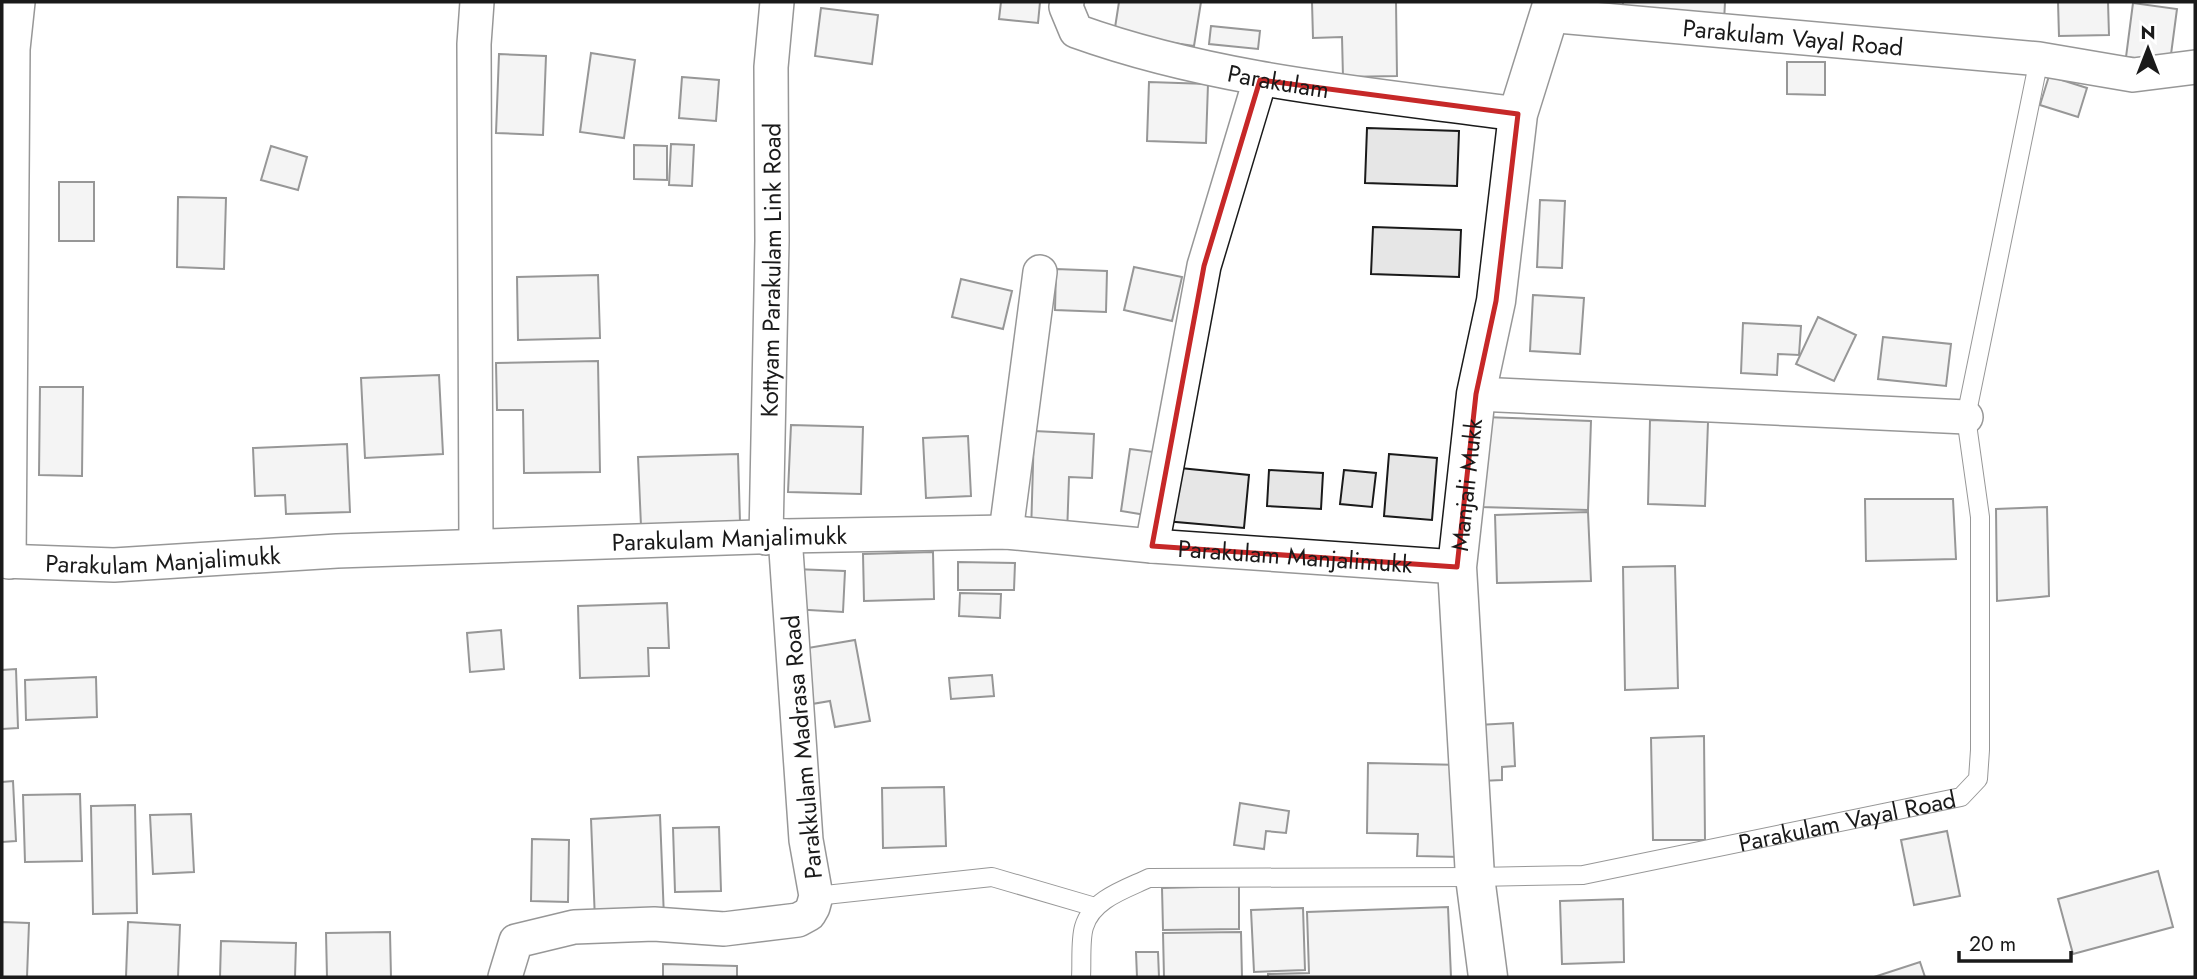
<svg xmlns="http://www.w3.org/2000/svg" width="2197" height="979" viewBox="0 0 2197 979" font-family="Jost,sans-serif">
	<rect width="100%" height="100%" fill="#fff"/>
	<g fill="#e6e6e6" stroke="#1a1a1a" stroke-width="2">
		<path d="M 1001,2 L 1040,2 L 1038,23 L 999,19 Z"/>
		<path d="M 1119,2 L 1201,2 L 1194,46 L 1114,34 Z"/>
		<path d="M 1312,2 L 1396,2 L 1397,76 L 1343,77 L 1342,37 L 1313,38 Z"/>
		<path d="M 1623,2 L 1725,2 L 1724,22 L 1622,17 Z"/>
		<path d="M 2058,2 L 2108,2 L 2109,35 L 2059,36 Z"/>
		<path d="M 2133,3 L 2177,9 L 2170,62 L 2126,57 Z"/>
		<path d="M 821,8 L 878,15 L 872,64 L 815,56 Z"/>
		<path d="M 1211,26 L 1260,31 L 1258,49 L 1209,44 Z"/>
		<path d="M 591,53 L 635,60 L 624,138 L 580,132 Z"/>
		<path d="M 499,54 L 546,56 L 543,135 L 496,133 Z"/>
		<path d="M 1787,62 L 1825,62 L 1825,95 L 1787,94 Z"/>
		<path d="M 2049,76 L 2087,88 L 2078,117 L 2040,105 Z"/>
		<path d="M 682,77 L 719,80 L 716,121 L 679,118 Z"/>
		<path d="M 1149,82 L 1208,84 L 1206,143 L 1147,141 Z"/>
		<path d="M 1367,128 L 1459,131 L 1457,186 L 1365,183 Z"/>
		<path d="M 671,144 L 694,145 L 692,186 L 669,185 Z"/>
		<path d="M 634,145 L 667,146 L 667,180 L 634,179 Z"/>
		<path d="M 271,146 L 307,157 L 298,190 L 261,180 Z"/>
		<rect x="59" y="182" width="35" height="59"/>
		<path d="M 178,197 L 226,198 L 224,269 L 177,267 Z"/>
		<path d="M 1540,200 L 1565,201 L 1562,268 L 1537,267 Z"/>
		<path d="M 1373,227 L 1461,230 L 1459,277 L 1371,274 Z"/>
		<path d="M 1134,267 L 1182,277 L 1172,321 L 1124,310 Z"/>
		<path d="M 1056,269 L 1107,271 L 1106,312 L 1055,310 Z"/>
		<path d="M 598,275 L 600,338 L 518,340 L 517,277 Z"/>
		<path d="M 961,279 L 1012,291 L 1003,329 L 952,317 Z"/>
		<path d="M 1533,295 L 1584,298 L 1580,354 L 1530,351 Z"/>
		<path d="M 1818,317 L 1856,335 L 1834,381 L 1796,364 Z"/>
		<path d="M 1743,323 L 1801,326 L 1799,355 L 1778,354 L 1777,375 L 1741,373 Z"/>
		<path d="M 1883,337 L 1951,344 L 1946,386 L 1878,379 Z"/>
		<path d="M 598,361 L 600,472 L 524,473 L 523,410 L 497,410 L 496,363 Z"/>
		<path d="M 439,375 L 443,454 L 365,458 L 361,378 Z"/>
		<path d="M 40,387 L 83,387 L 82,476 L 39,475 Z"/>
		<path d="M 1484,417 L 1591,421 L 1588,510 L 1480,507 Z"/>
		<path d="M 1650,420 L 1708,422 L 1705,506 L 1648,504 Z"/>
		<path d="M 791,425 L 863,427 L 861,494 L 788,492 Z"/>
		<path d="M 1034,431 L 1094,434 L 1092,478 L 1069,477 L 1067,535 L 1031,533 Z"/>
		<path d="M 968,436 L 971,496 L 926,498 L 923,438 Z"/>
		<path d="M 347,444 L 350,512 L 286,514 L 285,495 L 255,496 L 253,448 Z"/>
		<path d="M 1130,449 L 1154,452 L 1146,515 L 1121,511 Z"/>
		<path d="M 738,454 L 740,522 L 641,526 L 638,457 Z"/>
		<path d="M 1389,454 L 1437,458 L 1432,520 L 1384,516 Z"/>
		<path d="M 1170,467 L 1249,475 L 1244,528 L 1165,521 Z"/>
		<path d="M 1269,470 L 1323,473 L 1321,509 L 1267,506 Z"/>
		<path d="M 1344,470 L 1376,473 L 1372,507 L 1340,504 Z"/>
		<path d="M 1865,499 L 1953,499 L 1956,559 L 1866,561 Z"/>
		<path d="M 2047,507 L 2049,596 L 1997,601 L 1996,509 Z"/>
		<path d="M 1588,512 L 1591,581 L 1497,583 L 1495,515 Z"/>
		<path d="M 933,552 L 934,599 L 864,601 L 863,554 Z"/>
		<path d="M 958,562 L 1015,563 L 1014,590 L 958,590 Z"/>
		<path d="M 1675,566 L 1678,688 L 1625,690 L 1623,567 Z"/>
		<path d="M 794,569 L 845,571 L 843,612 L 792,609 Z"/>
		<path d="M 960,593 L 1001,594 L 1000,618 L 959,616 Z"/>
		<path d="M 667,603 L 669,648 L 648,648 L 649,676 L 580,678 L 578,606 Z"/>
		<path d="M 501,630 L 504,669 L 470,672 L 467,633 Z"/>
		<path d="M 855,640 L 870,721 L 835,727 L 830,701 L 812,704 L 802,649 Z"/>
		<path d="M 16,669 L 18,728 L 2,729 L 2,670 Z"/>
		<path d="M 992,675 L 994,696 L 951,699 L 949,678 Z"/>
		<path d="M 96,677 L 97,717 L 26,720 L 25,680 Z"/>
		<path d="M 1513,723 L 1515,766 L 1502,767 L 1502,780 L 1481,781 L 1478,725 Z"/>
		<path d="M 1704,736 L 1705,840 L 1653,840 L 1651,738 Z"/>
		<path d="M 1368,763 L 1463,765 L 1461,857 L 1417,856 L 1418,834 L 1367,833 Z"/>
		<path d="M 13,781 L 16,841 L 2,842 L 2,782 Z"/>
		<path d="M 944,787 L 946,846 L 883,848 L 882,788 Z"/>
		<path d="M 80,794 L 82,861 L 25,862 L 23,795 Z"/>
		<path d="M 1240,803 L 1289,811 L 1286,833 L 1266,831 L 1264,849 L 1234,845 Z"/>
		<path d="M 135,805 L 137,913 L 93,914 L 91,806 Z"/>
		<path d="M 191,814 L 194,872 L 153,874 L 150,815 Z"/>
		<path d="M 660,815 L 664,918 L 595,921 L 591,819 Z"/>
		<path d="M 719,827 L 721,891 L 675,892 L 673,828 Z"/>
		<path d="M 1947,831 L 1960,896 L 1914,905 L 1901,840 Z"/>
		<path d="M 532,839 L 569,840 L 568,902 L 531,901 Z"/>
		<path d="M 2158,871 L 2173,927 L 2073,954 L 2058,899 Z"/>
		<path d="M 1239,886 L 1239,929 L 1163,930 L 1162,888 Z"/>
		<path d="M 1623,899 L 1624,962 L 1562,964 L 1560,901 Z"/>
		<path d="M 1448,907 L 1451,977 L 1268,977 L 1268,974 L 1309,973 L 1307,912 Z"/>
		<path d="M 1303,908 L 1305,970 L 1254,972 L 1251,910 Z"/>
		<path d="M 2,922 L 29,923 L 27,977 L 2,977 Z"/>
		<path d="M 128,922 L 180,925 L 178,977 L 126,977 Z"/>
		<path d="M 390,932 L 391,977 L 327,977 L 326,933 Z"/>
		<path d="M 1241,932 L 1242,977 L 1164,977 L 1163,933 Z"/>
		<path d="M 221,941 L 296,943 L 295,977 L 220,977 Z"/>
		<path d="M 1136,952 L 1158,952 L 1159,977 L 1137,977 Z"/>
		<path d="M 1920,962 L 1925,977 L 1874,977 Z"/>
		<path d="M 663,964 L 737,966 L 737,977 L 663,977 Z"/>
	</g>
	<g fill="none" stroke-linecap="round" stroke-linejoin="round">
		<g stroke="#1a1a1a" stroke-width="20">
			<g id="service">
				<path d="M 816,896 L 992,877 L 1095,907"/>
				<path id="s1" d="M 1081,977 C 1082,963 1080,940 1084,927 C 1092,899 1126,889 1149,878 L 1475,877 L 1583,875 L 1961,797 L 1978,779 L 1980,750 L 1980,517 L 1966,417 L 2039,59"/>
			</g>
		</g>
		<g stroke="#1a1a1a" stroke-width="36">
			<g id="minor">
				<path id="s2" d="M 1067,2 L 1066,7 L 1076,31 C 1218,82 1370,94 1518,114"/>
				<path id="s3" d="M 1547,15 L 2039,59 L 2133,75 L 2195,67"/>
				<path d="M 1476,394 L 1966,417"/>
				<path d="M 1006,532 L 1040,272"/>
				<path id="s4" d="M 766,538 L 772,241 L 771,67 L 777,2"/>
				<path d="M 476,546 L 474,44 L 477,2"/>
				<path d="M 1152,546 L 1204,266 L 1260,80"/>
				<path id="s5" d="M 2,561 L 114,565 L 337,551 L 785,536 L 1006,532 L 1152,546 L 1457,567"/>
				<path d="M 9,562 L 13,49 L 18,2"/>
				<path d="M 505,977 L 516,941 L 574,927 L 654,924 L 724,929 L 798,920 L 809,914 L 813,907 L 816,896 L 806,840 L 785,536"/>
			</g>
		</g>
		<g stroke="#1a1a1a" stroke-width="41">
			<g id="tertiary">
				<path id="s6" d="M 1488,977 L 1475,877 L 1457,567 L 1476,394 L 1496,301 L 1518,114 L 1553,2"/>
			</g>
		</g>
		<use href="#service" stroke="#fff" stroke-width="18"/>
		<use href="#minor" stroke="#fff" stroke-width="33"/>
		<use href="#tertiary" stroke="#fff" stroke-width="38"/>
	</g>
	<path d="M0 0H2197V979H0ZM 1260,80 L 1518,114 L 1496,301 L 1476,394 L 1457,567 L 1152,546 L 1204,266 Z" fill="#fff" fill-opacity=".55" fill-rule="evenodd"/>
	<path fill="none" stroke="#c62828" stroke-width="5" stroke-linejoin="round" d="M 1260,80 L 1518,114 L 1496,301 L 1476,394 L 1457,567 L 1152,546 L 1204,266 Z"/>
	<g text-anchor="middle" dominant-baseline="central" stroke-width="5" stroke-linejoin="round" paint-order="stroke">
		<g font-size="24" fill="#1a1a1a" stroke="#fff">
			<text stroke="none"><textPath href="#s3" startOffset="247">Parakulam Vayal Road</textPath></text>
			<text stroke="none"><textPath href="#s2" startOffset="240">Parakulam</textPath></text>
			<text stroke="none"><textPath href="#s4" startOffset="268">Kottyam Parakulam Link Road</textPath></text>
			<text stroke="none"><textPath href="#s6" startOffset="494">Manjali Mukk</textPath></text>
			<text stroke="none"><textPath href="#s5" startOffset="728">Parakulam Manjalimukk</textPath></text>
			<text stroke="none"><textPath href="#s5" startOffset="1295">Parakulam Manjalimukk</textPath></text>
			<text stroke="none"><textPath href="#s5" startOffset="161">Parakulam Manjalimukk</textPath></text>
			<text transform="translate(802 747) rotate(-95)">Parakkulam Madrasa Road</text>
			<text stroke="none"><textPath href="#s1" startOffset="838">Parakulam Vayal Road</textPath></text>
		</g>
	</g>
	<rect width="2197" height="979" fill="none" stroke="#1a1a1a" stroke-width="7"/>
	<g transform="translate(2148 49)" stroke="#ffffff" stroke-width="5" paint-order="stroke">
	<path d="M0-5L12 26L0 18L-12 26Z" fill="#1a1a1a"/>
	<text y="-10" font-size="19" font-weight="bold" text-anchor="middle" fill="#1a1a1a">N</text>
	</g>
	<path d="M1959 951v10h112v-10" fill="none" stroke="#1a1a1a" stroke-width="3.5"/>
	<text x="1969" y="951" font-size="21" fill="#1a1a1a" stroke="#ffffff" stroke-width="5" paint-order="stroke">20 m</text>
</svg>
